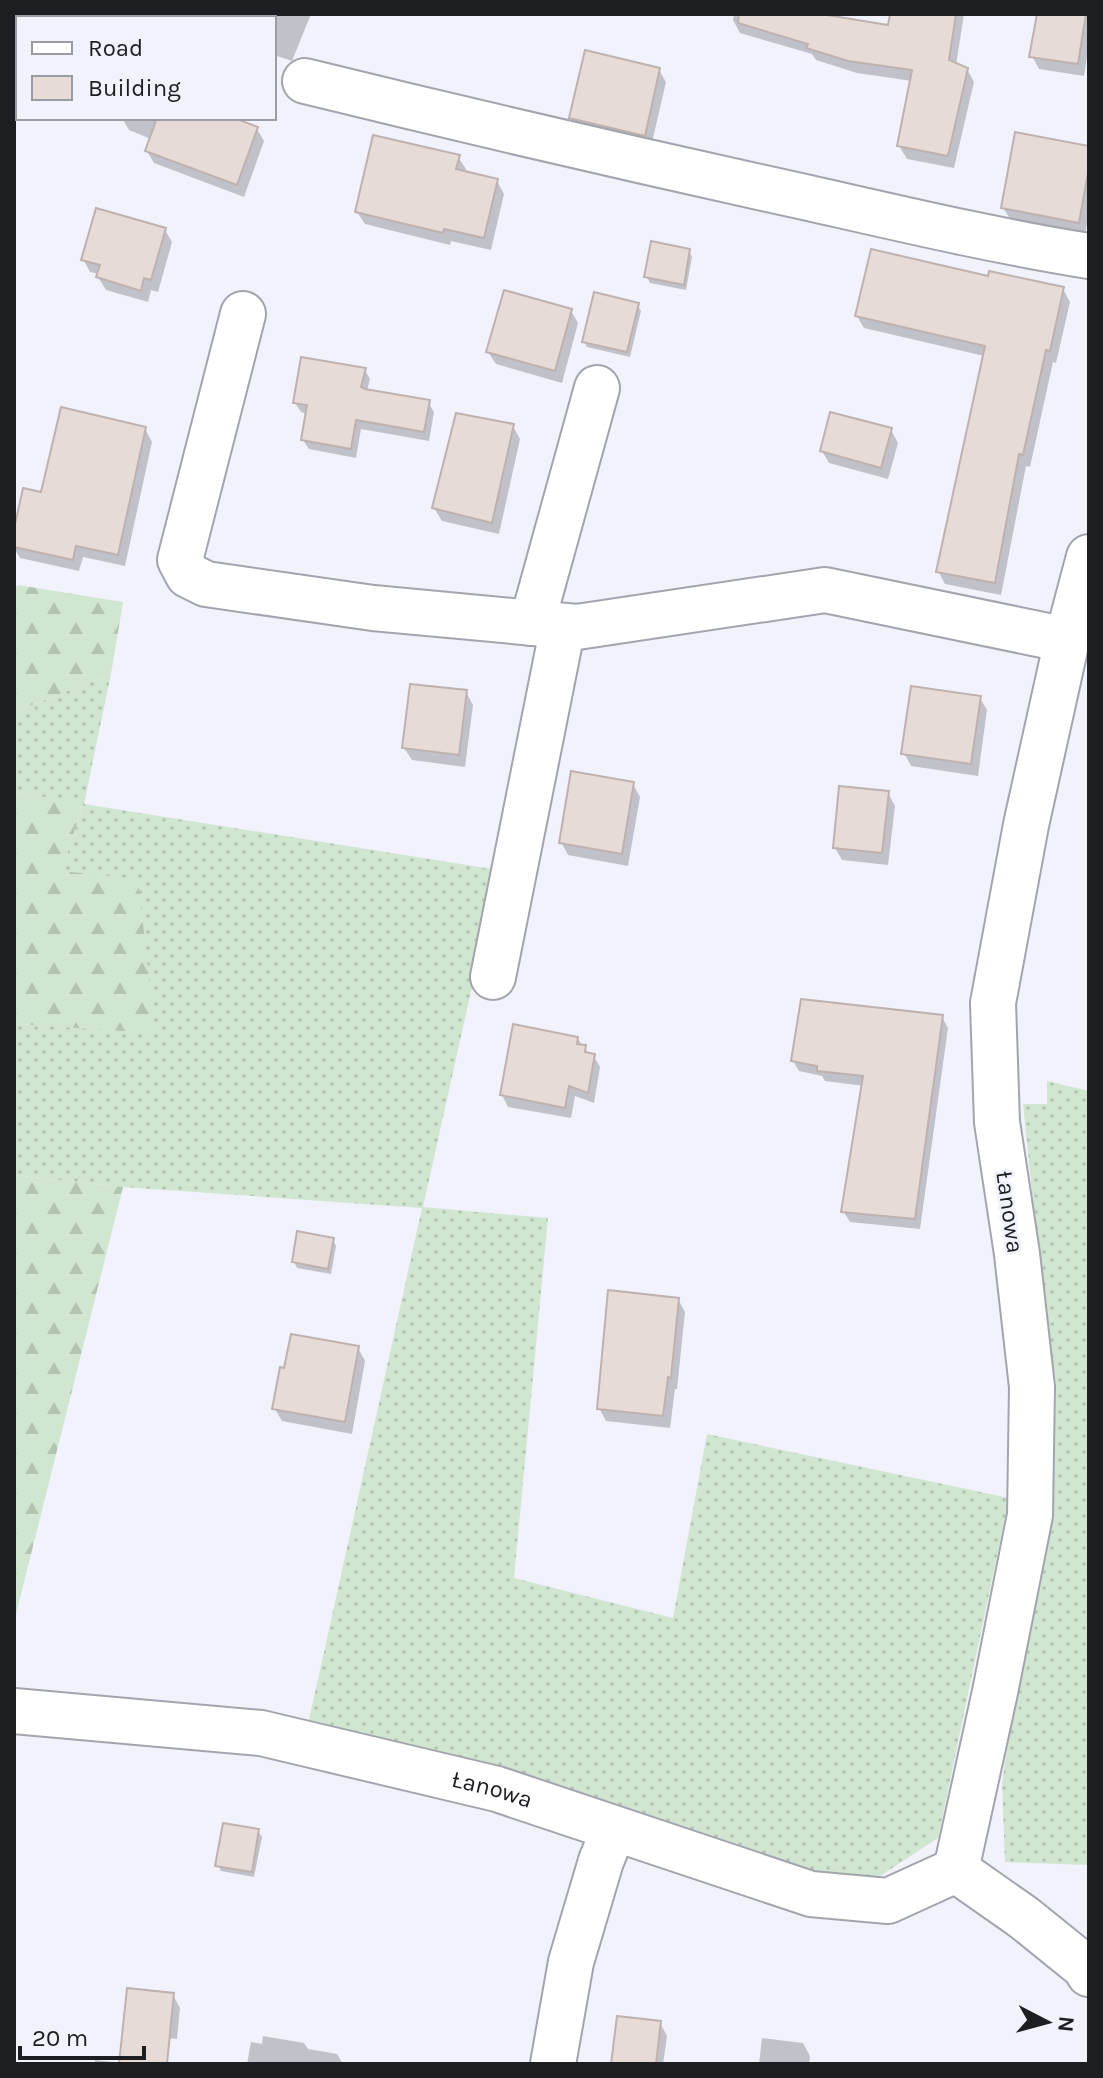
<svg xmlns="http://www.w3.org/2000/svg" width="1103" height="2078" viewBox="0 0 1103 2078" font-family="Karla,sans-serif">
	<defs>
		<pattern id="grass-dots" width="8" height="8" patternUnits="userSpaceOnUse" patternTransform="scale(2)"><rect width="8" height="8" fill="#d1e6d0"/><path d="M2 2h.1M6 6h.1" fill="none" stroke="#b3c5b2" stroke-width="1.8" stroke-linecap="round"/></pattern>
		<pattern id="forest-firs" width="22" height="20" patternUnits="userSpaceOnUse" patternTransform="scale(2)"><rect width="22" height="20" fill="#d1e6d0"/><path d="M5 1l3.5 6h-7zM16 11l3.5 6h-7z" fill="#b3c5b2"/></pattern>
	</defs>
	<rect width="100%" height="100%" fill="#f1f2fc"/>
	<g fill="url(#grass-dots)">
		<path d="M 111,674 L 84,804 L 498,870 L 423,1207 L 548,1218 L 514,1578 L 673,1618 L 707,1434 L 1009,1498 L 938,1838 L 877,1878 L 813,1878 L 444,1754 L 309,1720 L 422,1208 L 123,1187 L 14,1175 L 16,1024 L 155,1032 L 61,871 L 83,804 L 14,792 L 14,712 Z"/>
		<path d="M 1047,1081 L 1089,1091 L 1089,1865 L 1005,1862 L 1002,1783 L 1028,1603 L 1053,1496 L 1056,1383 L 1040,1271 L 1023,1104 L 1047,1104 Z"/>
	</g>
	<g fill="url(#forest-firs)">
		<path d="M 18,585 L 123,602 L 111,674 L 14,712 L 14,590 Z"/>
		<path d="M 14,792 L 83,803 L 62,871 L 138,879 L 155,1033 L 16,1024 L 14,1034 Z"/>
		<path d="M 14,1175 L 123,1187 L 14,1622 Z"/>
	</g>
	<g fill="#0003">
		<path d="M 255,14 L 311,14 L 292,61 L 274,55 L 274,18 L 254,18 Z"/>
		<path d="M 734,14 L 825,14 L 824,16 L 890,27 L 892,14 L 964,14 L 956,65 L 967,69 L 974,82 L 954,168 L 907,159 L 899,146 L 912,81 L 857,73 L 816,60 L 812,54 L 740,33 L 733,20 Z"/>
		<path d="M 1039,14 L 1089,14 L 1089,44 L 1084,76 L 1039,69 L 1032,56 Z"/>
		<path d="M 659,70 L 666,82 L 651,147 L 578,131 L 571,118 Z"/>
		<path d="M 122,118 L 233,118 L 257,129 L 264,141 L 244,197 L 154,163 L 147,151 L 151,139 L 129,130 Z"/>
		<path d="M 1089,148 L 1089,214 L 1085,234 L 1011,220 L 1003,208 Z"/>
		<path d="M 458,157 L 466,169 L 465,173 L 497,181 L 504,194 L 491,250 L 451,241 L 450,245 L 365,224 L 357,212 Z"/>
		<path d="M 165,230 L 172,242 L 158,292 L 151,290 L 148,302 L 106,290 L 98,277 L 99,274 L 90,272 L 83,259 Z"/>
		<path d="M 689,251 L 692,257 L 686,290 L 650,283 L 647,277 Z"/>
		<path d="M 989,278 L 1063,289 L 1070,302 L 1056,363 L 1053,362 L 1030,467 L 1026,466 L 1001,595 L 945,584 L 938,571 L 984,356 L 864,328 L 857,316 Z"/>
		<path d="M 637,305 L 641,311 L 630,357 L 587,347 L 584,341 Z"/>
		<path d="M 571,311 L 578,323 L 562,383 L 496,364 L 488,352 Z"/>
		<path d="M 365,370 L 370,379 L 367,391 L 428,402 L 434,412 L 429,441 L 361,429 L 356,458 L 309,449 L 303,440 L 307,414 L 301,412 L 295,403 Z"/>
		<path d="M 513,426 L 520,439 L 499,534 L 442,521 L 434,508 Z"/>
		<path d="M 145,429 L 152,442 L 125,566 L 83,557 L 79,571 L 20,558 L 14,548 L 14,538 L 42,494 Z"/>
		<path d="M 891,430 L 898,443 L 888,479 L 829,463 L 822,451 Z"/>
		<path d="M 466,692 L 473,705 L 465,767 L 412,760 L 404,748 Z"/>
		<path d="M 980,698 L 987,710 L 978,776 L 911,766 L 904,753 Z"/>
		<path d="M 633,784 L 640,797 L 628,866 L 568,855 L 561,842 Z"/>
		<path d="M 888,793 L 895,806 L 888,865 L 842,860 L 835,848 Z"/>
		<path d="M 942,1017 L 948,1028 L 920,1229 L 850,1222 L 843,1211 L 864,1086 L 825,1081 L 822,1076 L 799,1071 L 793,1061 Z"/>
		<path d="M 577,1038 L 589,1054 L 593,1055 L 600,1067 L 594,1103 L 575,1096 L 571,1118 L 508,1107 L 502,1095 Z"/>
		<path d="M 333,1240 L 336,1246 L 331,1274 L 297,1268 L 294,1262 Z"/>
		<path d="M 678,1299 L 685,1312 L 677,1389 L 675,1389 L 670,1428 L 606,1421 L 599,1408 Z"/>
		<path d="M 358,1348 L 365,1361 L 352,1434 L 282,1421 L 275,1409 Z"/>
		<path d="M 258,1831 L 262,1837 L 254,1877 L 221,1871 L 218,1865 Z"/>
		<path d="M 173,1995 L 180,2008 L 177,2039 L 166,2038 L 163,2064 L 95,2064 L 95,2060 L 121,2063 Z"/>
		<path d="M 660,2023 L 667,2036 L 663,2064 L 613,2064 Z"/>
		<path d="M 263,2036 L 304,2043 L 308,2049 L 337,2054 L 343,2064 L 247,2064 L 251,2042 L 262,2044 Z"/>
		<path d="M 762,2038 L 803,2043 L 810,2056 L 809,2064 L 759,2064 Z"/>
	</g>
	<g fill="#e6dbd7" stroke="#bdb2af" stroke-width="2">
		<path d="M 739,14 L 821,14 L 888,25 L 890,14 L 956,14 L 949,60 L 968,68 L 948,156 L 897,146 L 912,70 L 848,61 L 806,48 L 808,44 L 738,23 Z"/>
		<path d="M 1037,14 L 1086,14 L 1078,64 L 1029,57 Z"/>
		<path d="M 585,50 L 660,68 L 645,136 L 569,118 Z"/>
		<path d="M 157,118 L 234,118 L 258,127 L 237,185 L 145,151 Z"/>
		<path d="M 1015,132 L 1089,146 L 1089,167 L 1079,223 L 1001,208 Z"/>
		<path d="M 373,135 L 460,155 L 456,169 L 498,179 L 484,238 L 444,229 L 443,233 L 355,212 Z"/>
		<path d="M 96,208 L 166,228 L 151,280 L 144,278 L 141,291 L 96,277 L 100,265 L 81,260 Z"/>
		<path d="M 651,241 L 690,249 L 684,285 L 644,277 Z"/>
		<path d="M 871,249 L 988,276 L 989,271 L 1064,287 L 1050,351 L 1046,350 L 1023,455 L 1019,454 L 995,583 L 936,572 L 985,346 L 855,316 Z"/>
		<path d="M 504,290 L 572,309 L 555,371 L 486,352 Z"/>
		<path d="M 594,292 L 639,303 L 627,352 L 582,342 Z"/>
		<path d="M 301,357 L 366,368 L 361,387 L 365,389 L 430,400 L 424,432 L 356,420 L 351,449 L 301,440 L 307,405 L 293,403 Z"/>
		<path d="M 61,407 L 146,427 L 118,555 L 76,546 L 73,560 L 14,547 L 14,529 L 23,488 L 41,492 Z"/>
		<path d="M 830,412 L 892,428 L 881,468 L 820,451 Z"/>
		<path d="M 456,413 L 514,424 L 492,523 L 432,508 Z"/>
		<path d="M 410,684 L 467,690 L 459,755 L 402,748 Z"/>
		<path d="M 911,686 L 981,696 L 971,764 L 901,754 Z"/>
		<path d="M 571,771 L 634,782 L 622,854 L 559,843 Z"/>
		<path d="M 839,786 L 889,791 L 882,853 L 833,848 Z"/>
		<path d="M 801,999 L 943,1015 L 915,1219 L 841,1212 L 863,1076 L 817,1071 L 817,1066 L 791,1061 Z"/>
		<path d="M 513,1024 L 578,1037 L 577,1044 L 586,1045 L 585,1052 L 595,1054 L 588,1093 L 569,1086 L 565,1108 L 500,1095 Z"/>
		<path d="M 297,1231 L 334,1238 L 328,1269 L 292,1262 Z"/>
		<path d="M 608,1290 L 679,1298 L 671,1378 L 668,1377 L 663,1416 L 597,1409 Z"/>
		<path d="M 291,1334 L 359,1346 L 345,1422 L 272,1409 L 280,1367 L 284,1368 Z"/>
		<path d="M 223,1823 L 259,1829 L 252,1872 L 215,1866 Z"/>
		<path d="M 127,1988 L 174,1993 L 167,2064 L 119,2064 Z"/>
		<path d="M 617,2016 L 661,2021 L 656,2064 L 611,2064 Z"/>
	</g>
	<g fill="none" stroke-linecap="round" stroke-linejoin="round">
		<g stroke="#a3a5ae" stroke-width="48">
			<g id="minor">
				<path d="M 305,81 C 472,122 640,161 809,198 C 902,219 995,241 1089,256"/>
				<path d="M 243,314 L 180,560 L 188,575 L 206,584 L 373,608 L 577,627 L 825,590 L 1067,640"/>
				<path d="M 532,623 L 597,388"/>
				<path d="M 493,977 L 563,626"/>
				<path id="s1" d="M 14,1711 L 261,1733 L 497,1789 L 811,1894 L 888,1901 L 956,1870"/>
				<path d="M 956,1870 L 995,1692 L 1030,1515 L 1032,1387 L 1017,1254 L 997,1122 L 993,1003 L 1026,825 L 1067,640 L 1089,557"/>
				<path d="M 956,1870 L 1023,1917 L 1085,1967 L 1089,1974"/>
				<path d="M 553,2064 L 571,1962 L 601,1861 L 614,1829"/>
			</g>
		</g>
		<use href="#minor" stroke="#fff" stroke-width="44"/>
	</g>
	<g text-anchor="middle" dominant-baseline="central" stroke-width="6" stroke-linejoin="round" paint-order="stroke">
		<g font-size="24" fill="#1d1e21" stroke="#f1f2fc">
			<text transform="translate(1010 1212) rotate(82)">Łanowa</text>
			<text stroke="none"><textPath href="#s1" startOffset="486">Łanowa</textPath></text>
		</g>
	</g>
	<rect width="1103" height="2078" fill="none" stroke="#1d1e21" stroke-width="32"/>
	<rect x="16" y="16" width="260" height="104" fill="#f1f2fc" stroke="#9c9da4" stroke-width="2"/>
	<rect x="32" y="42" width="40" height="12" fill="#ffffff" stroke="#9c9da4" stroke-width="2"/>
	<text x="88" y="56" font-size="24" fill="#1d1e21">Road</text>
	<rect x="32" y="76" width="40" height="24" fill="#e6dbd7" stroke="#9c9da4" stroke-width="2"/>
	<text x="88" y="96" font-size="24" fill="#1d1e21">Building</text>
	<g transform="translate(1047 2022) rotate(96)" stroke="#f1f2fc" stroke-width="6" paint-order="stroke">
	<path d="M0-6L14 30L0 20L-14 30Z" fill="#1d1e21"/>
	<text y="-12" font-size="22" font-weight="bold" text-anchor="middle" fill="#1d1e21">N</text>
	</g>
	<path d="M20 2046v12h124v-12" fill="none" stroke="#1d1e21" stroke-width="4"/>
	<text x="32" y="2046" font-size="24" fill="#1d1e21" stroke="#f1f2fc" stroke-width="6" paint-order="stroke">20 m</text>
</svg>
